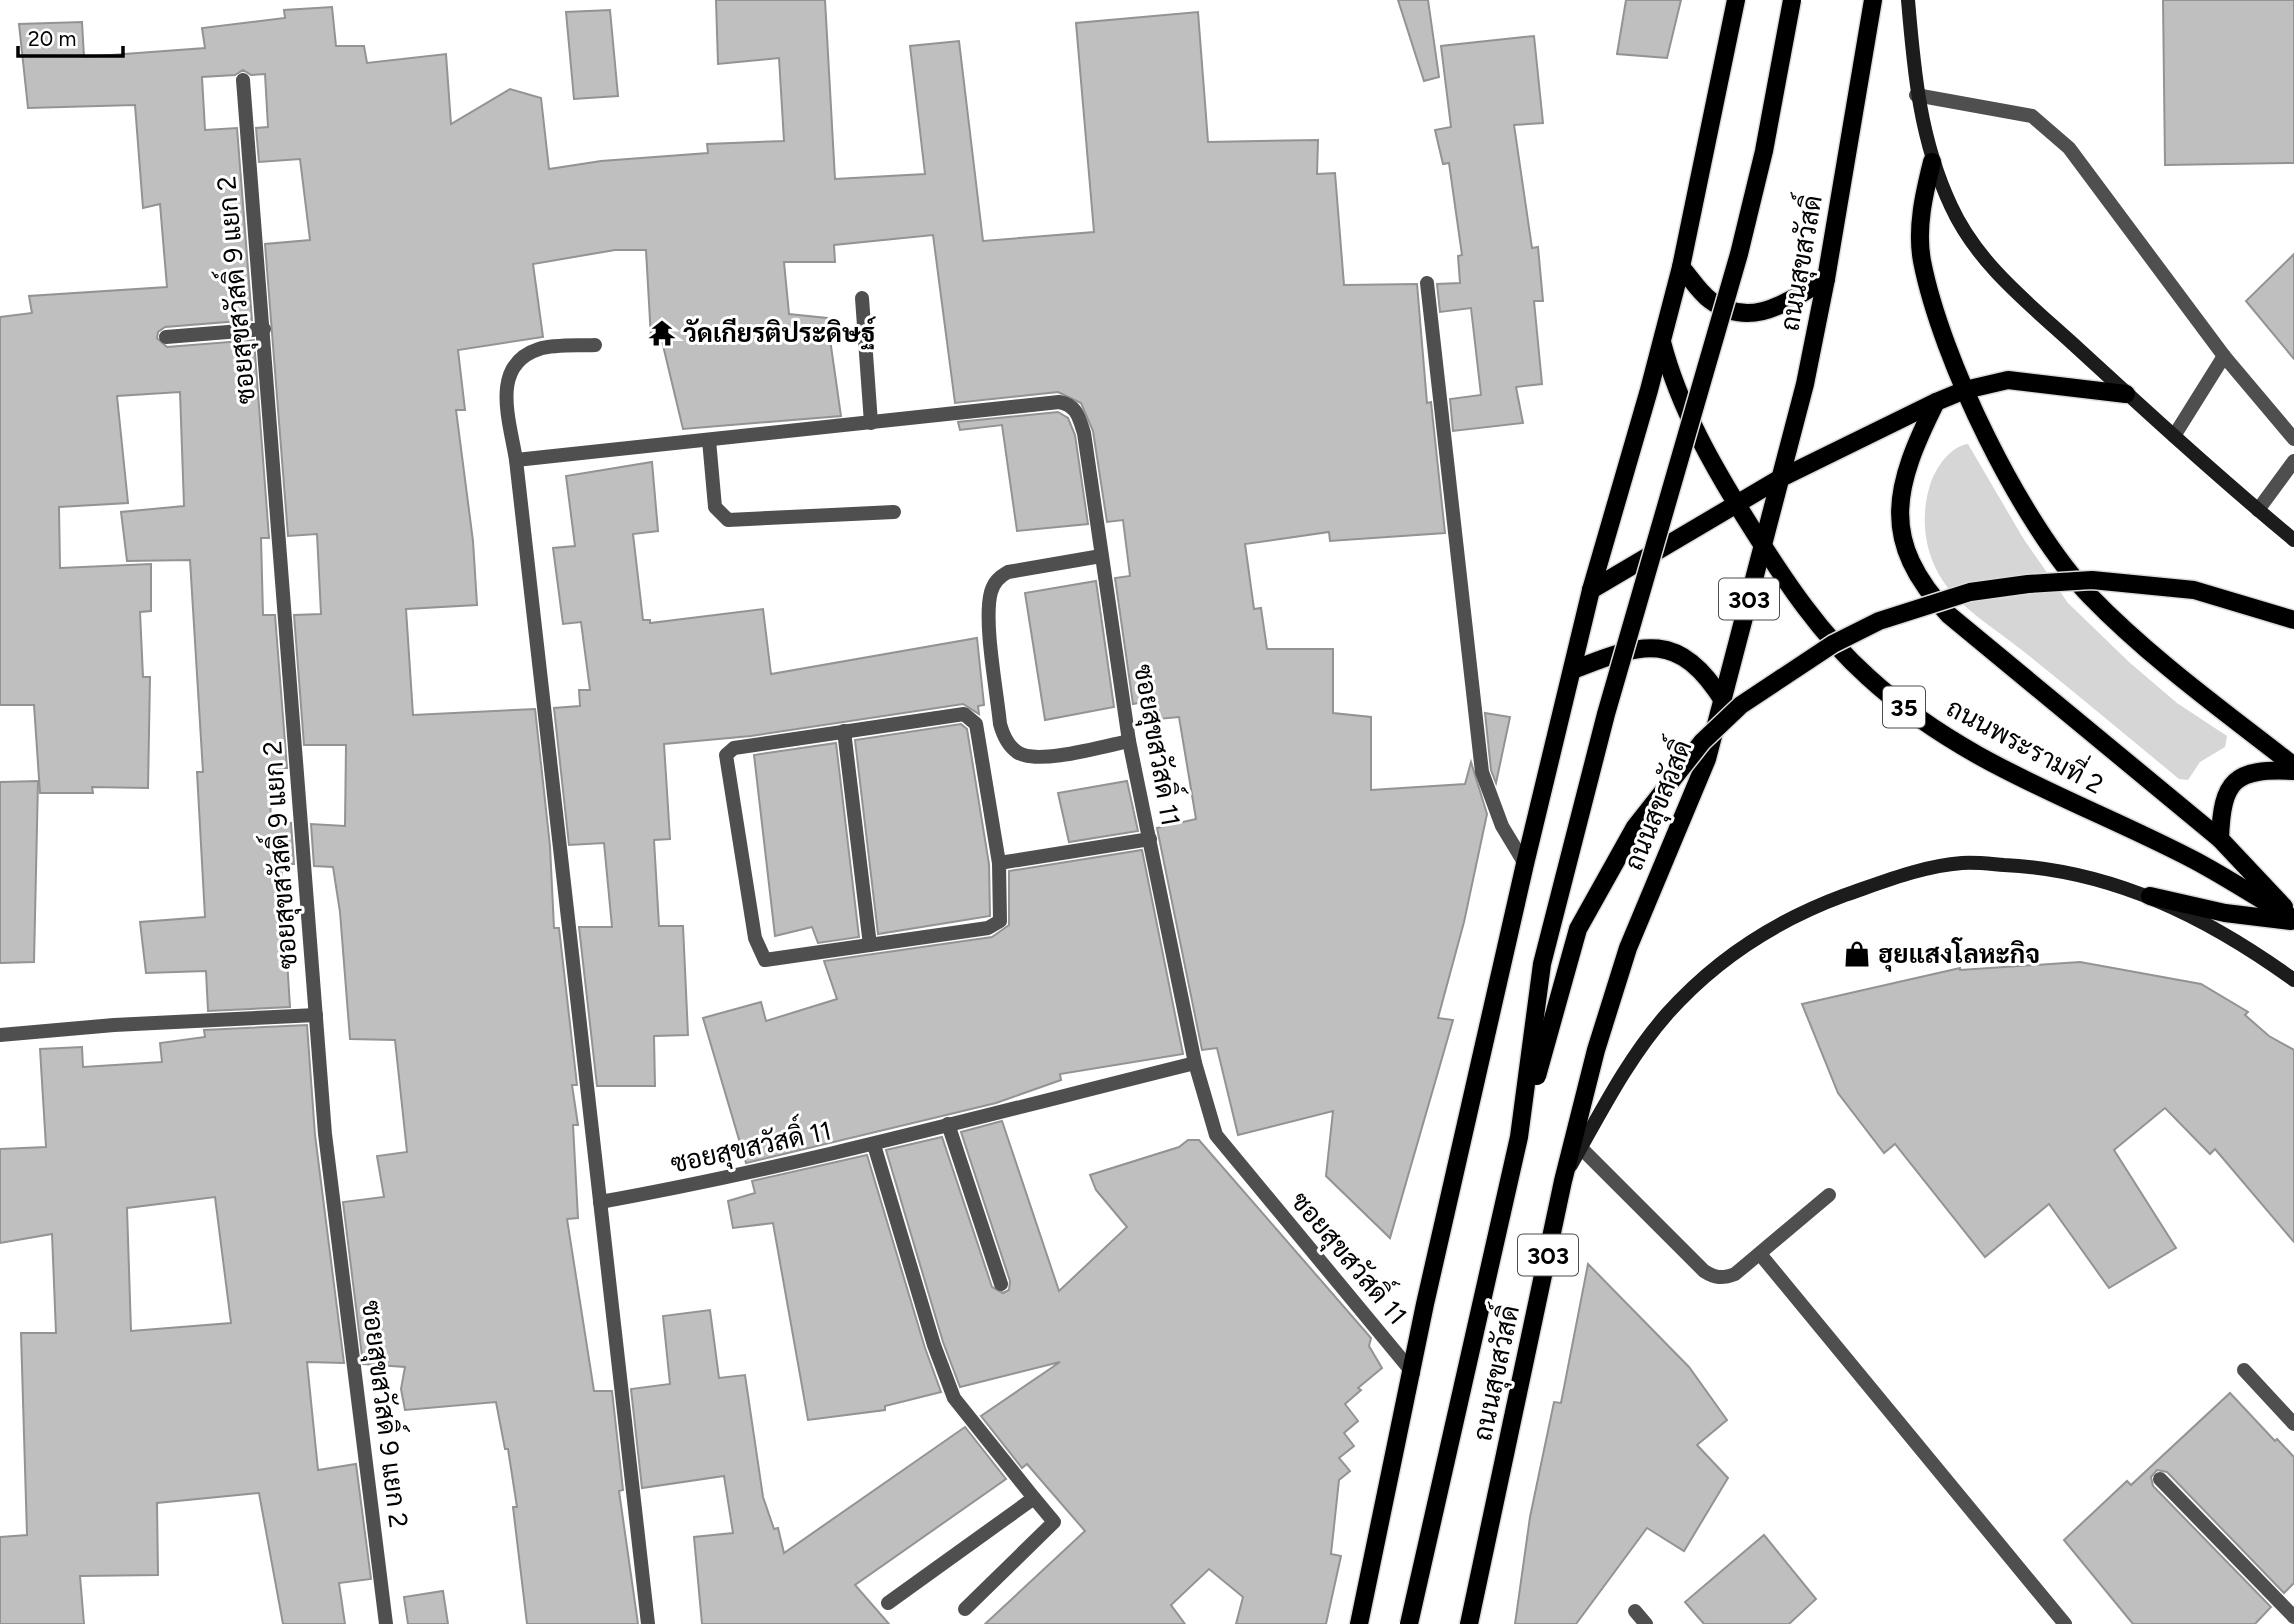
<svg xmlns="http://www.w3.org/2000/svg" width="2294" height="1624" viewBox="0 0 2294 1624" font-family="Figtree,Sarabun,sans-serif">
	<rect width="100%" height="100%" fill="#fff"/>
	<path fill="#d6d6d6" d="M 1968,444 L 2023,538 L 2068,603 L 2129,662 L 2177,703 L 2227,736 L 2225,747 L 2200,762 L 2188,780 L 2179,779 C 2127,736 2076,693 2023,651 C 1996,629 1963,611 1943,581 C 1924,553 1920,517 1930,485 C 1935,469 1950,446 1968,444 Z"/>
	<g fill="#bfbfbf" stroke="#939393" stroke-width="2" fill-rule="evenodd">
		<path d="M 716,0 L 825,0 L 835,179 L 925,174 L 910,46 L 959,41 L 983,241 L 1094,232 L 1076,23 L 1198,12 L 1208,142 L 1318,140 L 1317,174 L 1335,173 L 1344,285 L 1417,284 L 1427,403 L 1431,402 L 1445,533 L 1330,541 L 1329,532 L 1245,544 L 1254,609 L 1261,608 L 1267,649 L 1333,649 L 1333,713 L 1371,717 L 1371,790 L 1465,784 L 1471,762 L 1487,814 L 1464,922 L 1438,1018 L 1453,1020 L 1390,1238 L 1326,1176 L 1333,1111 L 1238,1135 L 1217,1048 L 1202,1050 L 1157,828 L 1196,819 L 1179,717 L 1147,720 L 1148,701 L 1133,704 L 1115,578 L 1130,576 L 1123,520 L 1107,522 L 1093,431 L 1081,403 L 1058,392 L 955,403 L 933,235 L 834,245 L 835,262 L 784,262 L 789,314 L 827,318 L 841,416 L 683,429 L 661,337 L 651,338 L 646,250 L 615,250 L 533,264 L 543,337 L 458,350 L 465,410 L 456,410 L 473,541 L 477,605 L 406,609 L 413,715 L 535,709 L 550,846 L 554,928 L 559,928 L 577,1085 L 572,1085 L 578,1125 L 573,1125 L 578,1218 L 567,1219 L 594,1391 L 612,1391 L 623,1490 L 619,1491 L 638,1624 L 527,1624 L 513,1507 L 517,1507 L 508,1449 L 505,1449 L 496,1402 L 405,1410 L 401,1389 L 405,1367 L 363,1364 L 343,1202 L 384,1197 L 377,1156 L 407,1152 L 395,1040 L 350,1039 L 340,912 L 333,867 L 314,866 L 311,824 L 345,826 L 346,745 L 304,745 L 294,615 L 321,614 L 317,534 L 288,536 L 265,244 L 310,240 L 300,159 L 259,162 L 256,128 L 268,127 L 265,74 L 251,75 L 243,70 L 235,75 L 202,77 L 205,130 L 237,128 L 252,320 L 165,327 L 158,332 L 157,338 L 167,347 L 254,340 L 269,538 L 261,538 L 263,615 L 275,615 L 287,768 L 269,768 L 271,822 L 291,823 L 294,864 L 281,864 L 290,1007 L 208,1011 L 206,971 L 146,973 L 140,922 L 205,917 L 197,772 L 203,772 L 190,560 L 127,561 L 121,512 L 184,506 L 180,392 L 117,396 L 128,503 L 59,507 L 60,568 L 151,564 L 151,611 L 140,612 L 143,677 L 150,677 L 148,788 L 92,787 L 93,793 L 40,793 L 34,705 L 0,705 L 0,317 L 32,313 L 29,296 L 167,287 L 160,204 L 143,208 L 135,105 L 28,108 L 19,24 L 82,22 L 84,57 L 205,48 L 202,28 L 285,18 L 284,10 L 332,7 L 336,46 L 364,46 L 367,63 L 446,54 L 451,124 L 510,89 L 541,98 L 549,169 L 601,161 L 708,153 L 707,144 L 784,141 L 779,58 L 718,64 Z"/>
		<path d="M 1398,0 L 1428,0 L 1439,77 L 1424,81 Z"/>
		<path d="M 1626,0 L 1681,0 L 1667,58 L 1617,54 Z"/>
		<path d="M 2163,0 L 2294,0 L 2294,163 L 2165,165 Z"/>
		<path d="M 610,10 L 618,96 L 574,99 L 566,12 Z"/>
		<path d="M 1534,36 L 1543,123 L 1514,125 L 1532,248 L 1538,247 L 1543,301 L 1534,301 L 1542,384 L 1516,387 L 1523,423 L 1453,431 L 1450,399 L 1481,395 L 1471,308 L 1440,312 L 1437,284 L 1460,283 L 1458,256 L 1462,255 L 1449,163 L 1443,164 L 1435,130 L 1451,127 L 1441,46 Z"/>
		<path d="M 2294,254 L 2294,359 L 2246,301 Z"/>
		<path d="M 1058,412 L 1068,418 L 1075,435 L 1088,524 L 1017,531 L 1002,425 L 960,430 L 958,422 Z"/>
		<path d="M 652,462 L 658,531 L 633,534 L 643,620 L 650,620 L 650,623 L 763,609 L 771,674 L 977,638 L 984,705 L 978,706 L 979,714 L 963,704 L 751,736 L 664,744 L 670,839 L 654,840 L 659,926 L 683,926 L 688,1035 L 654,1036 L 655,1086 L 597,1086 L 579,927 L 612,927 L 604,843 L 569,845 L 554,708 L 580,706 L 579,690 L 590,690 L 581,622 L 563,624 L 553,548 L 575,546 L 566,476 Z"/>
		<path d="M 1096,581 L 1114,707 L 1045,720 L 1025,593 Z"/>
		<path d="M 1485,713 L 1510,717 L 1496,783 L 1491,770 Z"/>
		<path d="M 961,724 L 967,729 L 989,864 L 990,916 L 878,934 L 855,740 Z"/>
		<path d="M 836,743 L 859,937 L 818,943 L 812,927 L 775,936 L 754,755 Z"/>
		<path d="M 38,781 L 34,962 L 0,963 L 0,782 Z"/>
		<path d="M 1127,781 L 1138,831 L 1069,842 L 1058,793 Z"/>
		<path d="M 1142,850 L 1183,1054 L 1060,1074 L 1061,1080 L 996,1103 L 746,1163 L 703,1018 L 761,1002 L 766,1021 L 837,999 L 824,961 L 992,937 L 1009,925 L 1009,871 Z"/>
		<path d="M 2080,962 L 2201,984 L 2248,1012 L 2245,1015 L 2269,1036 L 2294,1050 L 2294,1242 L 2215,1149 L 2210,1154 L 2165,1108 L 2114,1150 L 2176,1248 L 2109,1288 L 2049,1204 L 1985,1257 L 1895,1144 L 1884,1153 L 1838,1093 L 1802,1004 L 1960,968 L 1960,970 Z"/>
		<path d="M 307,1025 L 315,1135 L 344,1363 L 307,1362 L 318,1470 L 356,1464 L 371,1579 L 339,1583 L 345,1624 L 283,1624 L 259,1493 L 157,1503 L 158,1575 L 80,1576 L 84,1624 L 0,1624 L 0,1537 L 27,1535 L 21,1333 L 56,1333 L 52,1234 L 0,1243 L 0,1149 L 46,1147 L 40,1049 L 82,1047 L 83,1067 L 162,1062 L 160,1043 L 205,1037 L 204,1030 ZM 215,1197 L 231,1323 L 131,1331 L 127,1208 Z"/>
		<path d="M 1002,1121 L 1059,1291 L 1127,1227 L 1096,1190 L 1090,1175 L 1179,1147 L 1188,1140 L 1199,1140 L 1371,1338 L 1369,1346 L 1382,1368 L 1358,1388 L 1361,1390 L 1345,1404 L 1358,1421 L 1344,1433 L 1354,1446 L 1339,1458 L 1350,1471 L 1339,1480 L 1331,1554 L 1341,1556 L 1326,1624 L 1236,1624 L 1243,1597 L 1209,1569 L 1171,1605 L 1185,1624 L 985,1624 L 1085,1531 L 1027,1464 L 1022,1468 L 981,1416 L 1060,1362 L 960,1387 L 943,1342 L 886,1150 L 942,1137 L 992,1287 L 1003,1293 L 1009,1290 L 1010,1281 L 961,1132 Z"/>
		<path d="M 867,1155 L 925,1348 L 941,1392 L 885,1406 L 885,1410 L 808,1420 L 773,1223 L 733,1228 L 728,1201 L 755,1193 L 752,1181 Z"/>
		<path d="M 1588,1264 L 1689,1367 L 1727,1420 L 1697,1445 L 1728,1478 L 1684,1551 L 1647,1528 L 1576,1624 L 1515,1624 L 1530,1517 L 1554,1402 L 1561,1403 Z"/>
		<path d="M 710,1310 L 719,1378 L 745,1375 L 763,1497 L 774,1529 L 778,1528 L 784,1553 L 965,1427 L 1006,1479 L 855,1585 L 889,1624 L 702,1624 L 694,1537 L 733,1533 L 724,1476 L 642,1488 L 631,1389 L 670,1384 L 663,1316 Z"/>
		<path d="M 2230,1393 L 2275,1441 L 2277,1439 L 2294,1457 L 2294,1583 L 2284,1593 L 2167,1472 L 2157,1470 L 2151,1477 L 2153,1486 L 2271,1607 L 2255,1624 L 2133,1624 L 2064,1540 L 2127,1481 L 2131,1485 Z"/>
		<path d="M 1764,1535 L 1816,1599 L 1789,1624 L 1704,1624 L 1685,1602 Z"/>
		<path d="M 443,1591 L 448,1624 L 408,1624 L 404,1597 Z"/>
	</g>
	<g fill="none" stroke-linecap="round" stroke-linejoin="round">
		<g stroke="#dbdbdb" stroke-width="21">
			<g id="primary">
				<path d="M 1932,162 C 1924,194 1916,228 1922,261 C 1941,359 2021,524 2090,596 C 2151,659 2225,712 2294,766"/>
				<path d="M 1681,267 C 1690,277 1699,292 1710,300 C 1752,331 1789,300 1826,279"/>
				<path d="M 1662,342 C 1679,408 1715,470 1751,527 C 1785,581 1820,634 1868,677 C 1965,766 2081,801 2194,860 C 2228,878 2261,900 2294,919"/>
				<path d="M 1936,402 C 1894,486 1878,540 1949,615 L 2220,839 L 2284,907"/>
				<path d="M 1591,590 L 1779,479 L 1936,402 L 1965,390 L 2008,380 L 2126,394"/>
				<path d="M 1573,670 C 1643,642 1679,630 1724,702"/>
				<path d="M 2220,839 C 2222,780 2234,768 2294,771"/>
				<path d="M 2150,896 L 2225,913 L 2291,921"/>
				<path d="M 1359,1624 L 1425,1304 L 1525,864 L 1591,590 L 1649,390 L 1681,267 L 1736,0"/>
				<path d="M 1469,1624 L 1563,1181 L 1596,1050 L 1628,948 L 1707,759 L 1805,384 L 1826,279 L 1873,0"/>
			</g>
		</g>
		<g stroke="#4f4f4f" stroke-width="14">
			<path d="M 1916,95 L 2032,116 L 2069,148 L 2224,356 L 2294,439"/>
			<path d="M 862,298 L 871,423"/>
			<path d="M 166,337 L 264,329"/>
			<path d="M 2174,436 L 2224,356"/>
			<path d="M 709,440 L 715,507 L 728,520 L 894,512"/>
			<path d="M 516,460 C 510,421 489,365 539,349 C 555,344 578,346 595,345"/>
			<path d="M 2258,510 L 2294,461"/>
			<path d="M 948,1124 L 1001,1284"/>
			<path d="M 874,1145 L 934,1345 L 954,1398 L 1034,1498 L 888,1603"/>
			<path d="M 1581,1148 L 1704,1271 C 1715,1278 1722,1279 1735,1274 L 1829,1195"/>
			<path d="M 1760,1254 L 2065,1624"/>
			<path d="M 965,1609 L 1054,1522 L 1034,1498"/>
		</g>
		<g stroke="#4f4f4f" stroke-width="14">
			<path d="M 243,80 L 325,1134 L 386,1624"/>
			<path d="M 1427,283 L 1482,772 L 1502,826 L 1525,864"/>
			<path d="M 1101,556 L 1008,572 C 999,577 994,582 991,592 C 983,621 997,692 1000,724 C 1003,735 1007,745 1017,752 C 1036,766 1105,746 1129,741"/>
			<path d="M 964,714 L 976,724 L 999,863 L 1000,921 L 988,928 L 765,960 L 755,938 L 726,755 L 734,748 Z"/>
			<path d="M 844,731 L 870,945"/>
			<path d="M 999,863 L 1150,839"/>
			<path d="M 0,1035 L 114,1025 L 316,1015"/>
			<path d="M 600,1202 C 801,1166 997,1112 1195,1063"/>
			<path d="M 2244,1370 L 2294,1424"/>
			<path d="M 2160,1479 L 2294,1617"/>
			<path d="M 1635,1611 L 1646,1624"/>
			<path d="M 648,1624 L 516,460 L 1059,402 C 1077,405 1079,418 1084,433 L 1129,741 L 1195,1063 L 1216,1135 L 1413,1373"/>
		</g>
		<g stroke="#1c1c1c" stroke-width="14">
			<path d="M 1908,0 C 1914,72 1920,140 1951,206 C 1977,263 2027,302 2072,343 C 2145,410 2218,477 2294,540"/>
			<path d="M 1571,1165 C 1600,1114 1628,1058 1667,1014 C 1715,960 1777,920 1845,895 C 1883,882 1922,866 1962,863 C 1976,862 1991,864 2004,865 C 2113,870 2207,917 2294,980"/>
		</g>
		<use href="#primary" stroke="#000" stroke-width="18"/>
		<g stroke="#dbdbdb" stroke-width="21" stroke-linecap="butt">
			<g id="primary-bridge">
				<path d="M 1537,1076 L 1578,929 L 1635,827 L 1702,742 L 1741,705 L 1833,644 L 1879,621 L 1970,592 L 2028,584 L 2092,580 L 2194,590 L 2294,620"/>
				<path d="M 1409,1624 L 1519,1137 L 1542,964 L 1606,714 L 1739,254 L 1764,151 L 1792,0"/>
			</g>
		</g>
		<use href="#primary-bridge" stroke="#000" stroke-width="18"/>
	</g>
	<defs>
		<g id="temple-bare" transform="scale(2.1)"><path d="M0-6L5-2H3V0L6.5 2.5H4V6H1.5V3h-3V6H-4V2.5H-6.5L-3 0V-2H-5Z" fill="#000" stroke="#fff" stroke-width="2.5" paint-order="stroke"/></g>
		<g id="shop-bare" transform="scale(2.1)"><path d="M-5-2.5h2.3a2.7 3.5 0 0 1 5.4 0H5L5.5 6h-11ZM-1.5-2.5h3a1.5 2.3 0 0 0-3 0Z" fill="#000" stroke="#fff" stroke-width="2.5" paint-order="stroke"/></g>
	</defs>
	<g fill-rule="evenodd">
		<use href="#temple-bare" x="662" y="333"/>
		<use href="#shop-bare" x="1857" y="954"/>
	</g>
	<g text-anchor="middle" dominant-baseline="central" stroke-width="6" stroke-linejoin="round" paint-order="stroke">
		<g fill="#fff" stroke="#4c4c4c" stroke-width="2">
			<rect x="1719" y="578.5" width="60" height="41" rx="5"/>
			<rect x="1883" y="686.5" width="42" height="41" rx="5"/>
			<rect x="1518" y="1234.5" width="60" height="41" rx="5"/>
		</g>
		<g font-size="24" font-weight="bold" fill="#000">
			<text x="1749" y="599">303</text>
			<text x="1904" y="707">35</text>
			<text x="1548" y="1255">303</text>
		</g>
		<g font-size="26" fill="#000" stroke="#fff">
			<text transform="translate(1801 263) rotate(-80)">ถนนสุขสวัสดิ์</text>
			<text transform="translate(236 290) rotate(-95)">ซอยสุขสวัสดิ์ 9 แยก 2</text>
			<text transform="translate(1157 745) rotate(80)">ซอยสุขสวัสดิ์ 11</text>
			<text transform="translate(2025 746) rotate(28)">ถนนพระรามที่ 2</text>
			<text transform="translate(1658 805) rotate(-68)">ถนนสุขสวัสดิ์</text>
			<text transform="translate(280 855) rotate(-94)">ซอยสุขสวัสดิ์ 9 แยก 2</text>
			<text transform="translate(751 1147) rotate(-12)">ซอยสุขสวัสดิ์ 11</text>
			<text transform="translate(1349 1258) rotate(50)">ซอยสุขสวัสดิ์ 11</text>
			<text transform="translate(1496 1373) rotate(-78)">ถนนสุขสวัสดิ์</text>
			<text transform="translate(385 1414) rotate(83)">ซอยสุขสวัสดิ์ 9 แยก 2</text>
		</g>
		<g font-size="26" font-weight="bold" fill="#000" stroke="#fff" text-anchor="start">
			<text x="683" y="333">วัดเกียรติประดิษฐ์</text>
			<text x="1878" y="954">ฮุยแสงโลหะกิจ</text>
		</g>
	</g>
	<path d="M18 46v10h105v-10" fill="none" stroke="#000000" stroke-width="3.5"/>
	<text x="28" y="46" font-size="21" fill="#000000" stroke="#ffffff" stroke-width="5" paint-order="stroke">20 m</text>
</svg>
